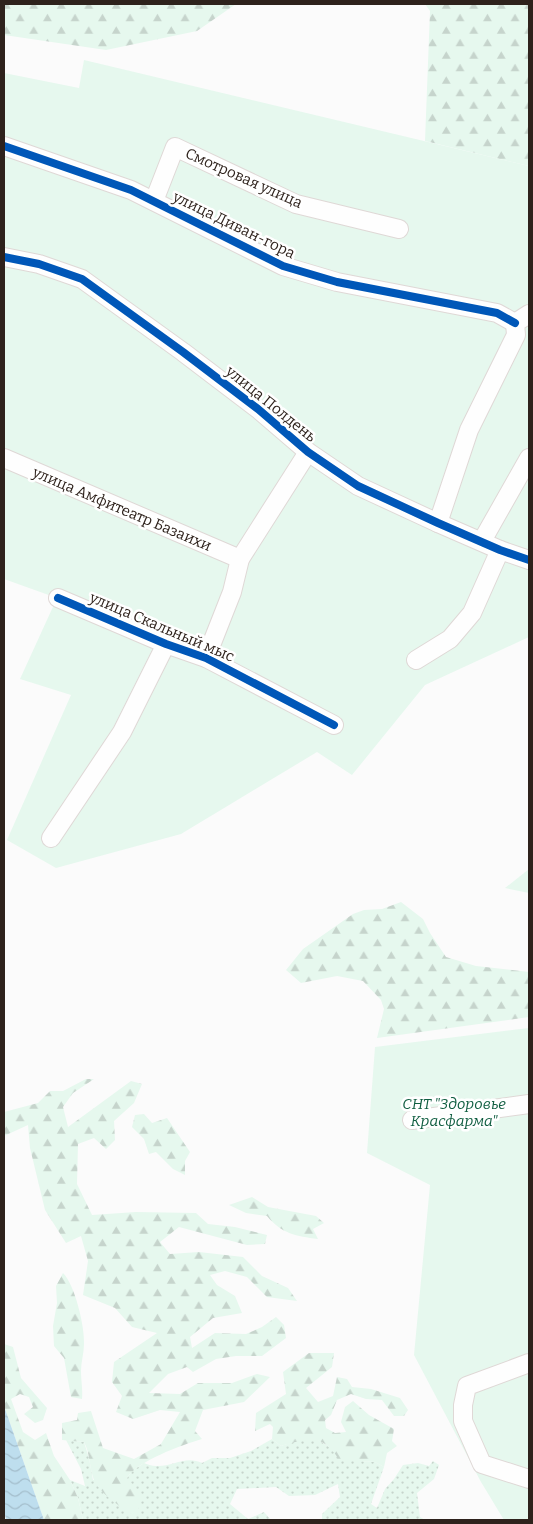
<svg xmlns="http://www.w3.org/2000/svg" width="533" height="1524" viewBox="0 0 533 1524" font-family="Bitter,serif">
	<defs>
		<pattern id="grass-dots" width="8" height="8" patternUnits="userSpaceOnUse" patternTransform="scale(1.25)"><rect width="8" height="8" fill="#e6f8ee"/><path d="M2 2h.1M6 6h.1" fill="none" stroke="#c6d4cc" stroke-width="1.8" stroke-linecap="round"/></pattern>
		<pattern id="forest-firs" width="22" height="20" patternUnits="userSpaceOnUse" patternTransform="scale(1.25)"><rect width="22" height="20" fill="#e6f8ee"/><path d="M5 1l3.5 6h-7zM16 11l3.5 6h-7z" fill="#c6d4cc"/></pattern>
		<pattern id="water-waves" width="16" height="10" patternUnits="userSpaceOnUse" patternTransform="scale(1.25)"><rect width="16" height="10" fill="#bedeee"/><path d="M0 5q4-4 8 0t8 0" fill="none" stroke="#a4becc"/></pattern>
	</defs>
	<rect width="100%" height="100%" fill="#fbfbfb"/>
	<path fill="url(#grass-dots)" d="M 272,1439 L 281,1446 L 302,1439 L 316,1439 L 333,1449 L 361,1461 L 375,1462 L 384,1467 L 371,1504 L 377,1508 L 385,1489 L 394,1479 L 403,1465 L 418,1463 L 429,1466 L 433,1461 L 439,1465 L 434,1479 L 417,1493 L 420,1517 L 425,1520 L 322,1520 L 322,1514 L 340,1497 L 338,1484 L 315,1495 L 289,1496 L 276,1487 L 237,1489 L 230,1504 L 248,1519 L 264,1512 L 271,1520 L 83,1520 L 78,1498 L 70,1480 L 85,1486 L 81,1469 L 66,1440 L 84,1442 L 89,1458 L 93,1480 L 127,1478 L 132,1471 L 144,1463 C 147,1464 152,1466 156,1466 C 172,1467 186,1455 202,1463 L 212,1458 L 230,1458 L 251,1451 Z"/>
	<g fill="url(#forest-firs)">
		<path d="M 4,4 L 236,4 L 197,31 L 106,50 L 4,35 Z"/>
		<path d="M 425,4 L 529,4 L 529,166 L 425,141 L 430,11 Z"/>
		<path d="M 401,902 L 423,919 L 430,933 L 446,957 L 476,966 L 529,972 L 529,1017 L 377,1038 L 384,1009 L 381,1000 L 363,981 L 337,976 L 301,983 L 286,970 L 303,949 L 353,914 L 364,910 L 382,909 Z"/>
		<path d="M 86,1079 L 94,1079 L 73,1093 L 63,1107 L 68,1127 L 131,1081 L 142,1084 L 134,1103 L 114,1121 L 115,1140 L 106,1149 L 94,1138 L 78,1144 L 77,1184 L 92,1215 L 136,1212 L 196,1213 L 208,1224 L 235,1227 L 267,1235 L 265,1244 L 247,1245 L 179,1227 L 160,1242 L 170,1254 L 199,1252 L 243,1257 L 262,1276 L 288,1288 L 297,1301 L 267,1297 L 247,1277 L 225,1271 L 210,1275 L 217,1285 L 235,1296 L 242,1313 L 213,1318 L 190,1337 L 192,1348 L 215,1333 L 246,1334 L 262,1327 L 276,1317 L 284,1325 L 286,1338 L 262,1356 L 236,1356 L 216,1359 L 193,1372 L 187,1367 L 168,1374 L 149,1393 L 180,1394 L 198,1383 L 232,1383 L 257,1374 L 270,1377 L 244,1402 L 203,1410 L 195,1431 L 202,1439 C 182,1445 137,1461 127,1478 L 143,1497 L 138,1510 L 133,1515 C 122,1508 96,1491 93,1477 C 89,1465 90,1453 84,1442 L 62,1440 L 62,1423 L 77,1420 L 78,1413 L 91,1411 L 103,1448 L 134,1459 L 161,1444 L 180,1412 L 160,1410 L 133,1419 L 116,1412 L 122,1396 L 112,1382 L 114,1362 L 157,1333 L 132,1327 L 115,1308 L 83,1295 L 88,1261 L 81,1236 L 66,1243 L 45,1210 L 30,1148 L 28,1125 L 4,1136 L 4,1112 L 38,1103 L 50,1091 L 63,1091 Z"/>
		<path d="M 144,1114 L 152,1123 L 167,1118 L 190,1152 L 185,1161 L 185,1175 L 173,1169 L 156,1152 L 149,1154 L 144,1139 L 132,1127 L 135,1115 Z"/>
		<path d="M 252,1197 L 268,1207 L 316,1216 L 324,1223 L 313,1229 L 318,1239 C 296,1236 282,1234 267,1216 L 246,1213 L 229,1205 Z"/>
		<path d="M 63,1273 C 75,1285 85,1327 84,1344 C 84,1353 81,1362 81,1371 C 81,1381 83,1390 82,1399 L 71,1397 L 64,1358 L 54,1346 L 53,1326 L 57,1303 L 56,1286 Z"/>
		<path d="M 4,1344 L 13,1347 L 21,1378 L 47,1408 L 43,1420 L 35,1423 L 24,1414 L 33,1407 L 29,1397 L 20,1394 L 11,1399 L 23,1432 L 35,1440 L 46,1433 L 54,1456 L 70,1480 L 78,1498 L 83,1520 L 44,1520 L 4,1406 Z"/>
		<path d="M 309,1353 L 334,1353 L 332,1367 L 306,1388 L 318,1402 L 333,1396 L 337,1377 L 347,1379 L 352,1387 L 371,1389 L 400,1398 L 408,1410 L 404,1416 L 394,1416 L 382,1400 L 366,1399 L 351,1394 L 337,1400 L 331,1415 L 325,1420 L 326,1428 L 335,1433 L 346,1432 L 341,1422 L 345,1407 L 353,1401 L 369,1415 L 394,1429 L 392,1441 L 397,1446 L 387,1453 L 384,1467 L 375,1462 L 339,1460 C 324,1433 307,1438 281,1446 L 272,1439 L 273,1427 L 270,1424 L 255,1431 L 256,1413 L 286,1394 L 283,1372 Z"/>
	</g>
	<g fill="#e6f8ee">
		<path d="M 84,60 L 529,166 L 529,637 L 425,685 L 352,775 L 317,752 L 181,834 L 56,868 L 7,840 L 71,695 L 20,679 L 57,598 L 4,579 L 4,73 L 79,88 Z"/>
		<path d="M 529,869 L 529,893 L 505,888 Z"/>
		<path d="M 529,1028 L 529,1520 L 504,1520 L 481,1482 L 414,1355 L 430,1185 L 367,1153 L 375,1047 Z"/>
	</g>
	<path fill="url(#water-waves)" d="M 4,1406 L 44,1520 L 6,1520 L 4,1510 Z"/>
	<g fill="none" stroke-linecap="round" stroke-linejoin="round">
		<g stroke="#dfd8d6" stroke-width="20">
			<g id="minor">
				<path d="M 4,146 L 131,190 L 283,266 L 337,282 L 497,313 L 515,323"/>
				<path d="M 154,201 L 175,147 L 296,204 L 399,229"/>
				<path d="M 4,257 L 39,264 L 82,279 L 183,352 L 258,409 L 308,452 L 358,486 L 438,523 L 500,550 L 529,560"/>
				<path d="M 4,458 L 240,559"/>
				<path d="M 438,523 L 469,430 L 516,335 L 515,323 L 529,314"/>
				<path d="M 482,541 L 529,458"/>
				<path d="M 58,598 L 166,644 L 206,658 L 334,725"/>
				<path d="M 206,658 L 232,592 L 240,559 L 308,452"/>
				<path d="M 416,660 L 450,639 L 472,613 L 500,550"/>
				<path d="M 51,838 L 122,732 L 166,644"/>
				<path d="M 412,1120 L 529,1104"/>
				<path d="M 529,1363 L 467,1386 L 463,1405 L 463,1421 L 482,1464 L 529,1479"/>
			</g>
		</g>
		<use href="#minor" stroke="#fefefe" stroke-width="18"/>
		<g stroke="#fff" stroke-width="11">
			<g id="cycleway">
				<path d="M 4,146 L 131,190 L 283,266 L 337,282 L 497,313 L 515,323"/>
				<path d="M 4,257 L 39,264 L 82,279 L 183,352 L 258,409 L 308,452 L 358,486 L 438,523 L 500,550 L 529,560"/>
				<path d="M 58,598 L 166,644 L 206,658 L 334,725"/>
			</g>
		</g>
		<use href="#cycleway" stroke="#0057b8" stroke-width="8"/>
	</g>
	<g text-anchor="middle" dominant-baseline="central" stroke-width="5" stroke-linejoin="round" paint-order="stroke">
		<g font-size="15" fill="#2e221c" stroke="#fff">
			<text transform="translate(244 178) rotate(24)">Смотровая улица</text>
			<text transform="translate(234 225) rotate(26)">улица Диван-гора</text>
			<text transform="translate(271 404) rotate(39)">улица Полдень</text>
			<text transform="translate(122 509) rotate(23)">улица Амфитеатр Базаихи</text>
			<text transform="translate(162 627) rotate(23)">улица Скальный мыс</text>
		</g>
		<g font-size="15" font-style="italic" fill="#105e41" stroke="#fff">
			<text x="454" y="1104">СНТ "Здоровье<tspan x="454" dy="17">Красфарма"</tspan></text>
		</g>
	</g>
	<rect width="533" height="1524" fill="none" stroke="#2e221c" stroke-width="10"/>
</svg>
